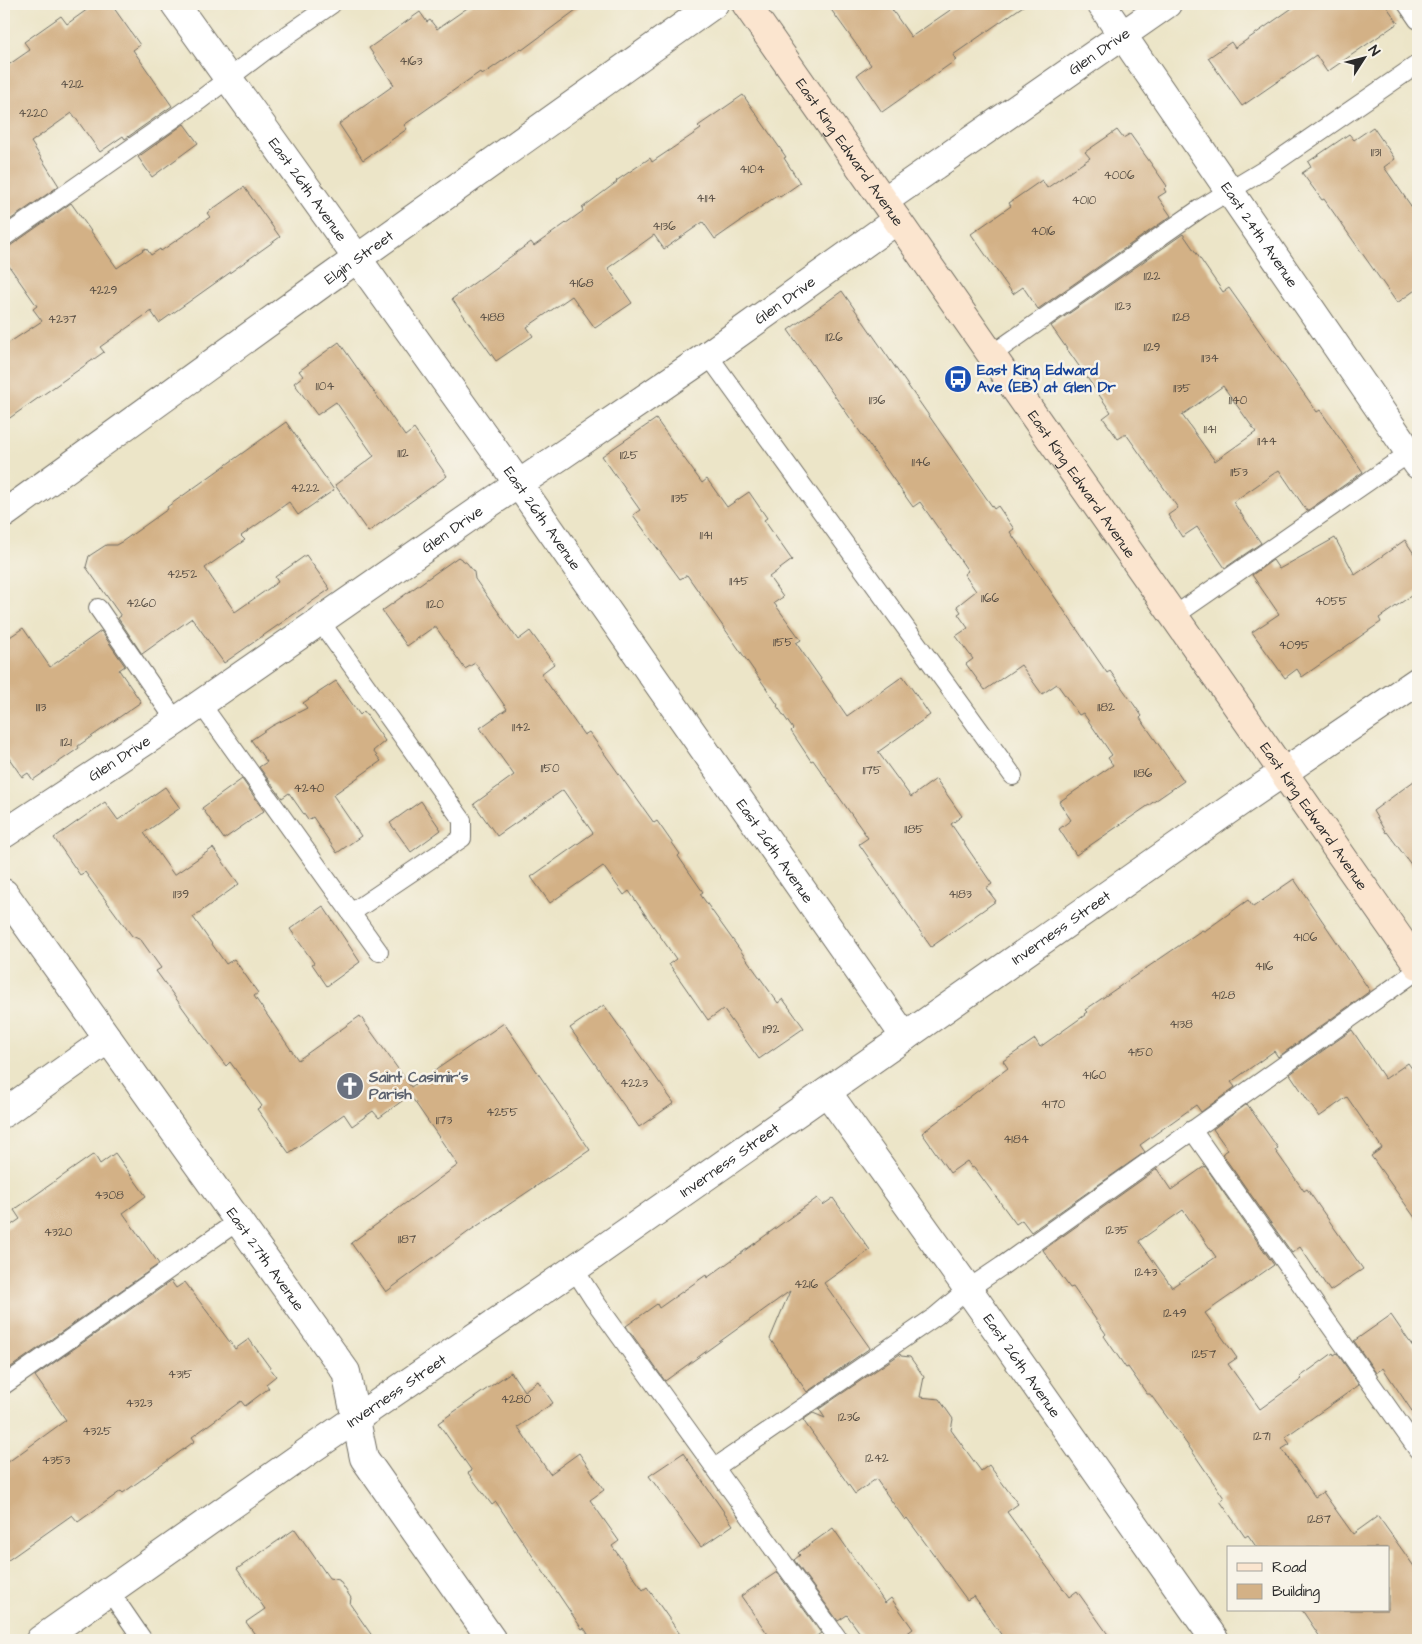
<svg xmlns="http://www.w3.org/2000/svg" width="1422" height="1644" viewBox="0 0 1422 1644" font-family="'Architects Daughter',sans-serif">
	<rect width="100%" height="100%" fill="#f7f3e8"/>
	<filter id="ink" filterUnits="userSpaceOnUse"><feTurbulence type="fractalNoise" baseFrequency=".02" numOctaves="2"/><feDisplacementMap in="SourceGraphic" scale="10" xChannelSelector="R" yChannelSelector="G"/><feConvolveMatrix kernelMatrix="1 2 1 2 8 2 1 2 1" color-interpolation-filters="sRGB"/></filter>
	<filter id="wash" filterUnits="userSpaceOnUse"><feTurbulence type="fractalNoise" baseFrequency=".0096" numOctaves="4" result="noise"/><feDisplacementMap in="SourceGraphic" scale="20" xChannelSelector="R" yChannelSelector="G"/><feGaussianBlur stdDeviation="1.12" result="paint"/><feColorMatrix in="noise" values="0 0 0 0 0 0 0 0 0 0 0 0 0 0 0 0 0 1.4 0 .05"/><feComposite in="paint" operator="in"/></filter>
	<g filter="url(#wash)">
		<rect width="100%" height="100%" fill="#ece5c8"/>
		<g id="blocks">
			<g fill="#d3b186" fill-rule="evenodd">
				<path d="M 95,4 L 111,4 L 140,45 L 133,50 L 172,106 L 125,139 L 123,136 L 100,152 L 72,113 L 31,142 L 59,186 L 4,224 L 4,68 L 30,50 L 24,42 L 61,16 L 67,24 Z"/>
				<path d="M 473,4 L 584,4 L 522,50 L 521,48 L 482,75 L 480,72 L 404,125 L 407,129 L 363,160 L 339,124 L 394,85 L 369,48 L 420,12 L 427,22 L 430,20 L 437,29 Z"/>
				<path d="M 827,4 L 888,4 L 911,37 L 959,4 L 1026,4 L 953,55 L 956,60 L 882,112 L 857,75 L 871,65 Z"/>
				<path d="M 1298,4 L 1385,4 L 1398,23 L 1327,72 L 1316,55 L 1242,106 L 1208,58 L 1231,42 L 1235,48 Z"/>
				<path d="M 743,95 L 786,157 L 784,158 L 800,183 L 780,197 L 778,195 L 715,239 L 703,222 L 664,249 L 654,235 L 608,268 L 632,303 L 595,328 L 572,296 L 527,327 L 533,336 L 496,361 L 452,299 L 531,242 L 534,246 L 583,211 L 582,208 L 617,182 L 616,181 L 650,158 L 652,162 L 701,129 L 698,126 Z"/>
				<path d="M 184,124 L 198,143 L 152,177 L 138,157 Z"/>
				<path d="M 1373,127 L 1395,159 L 1384,167 L 1418,216 L 1418,288 L 1397,303 L 1324,199 L 1322,200 L 1302,173 L 1311,167 L 1308,162 L 1349,134 L 1354,140 Z"/>
				<path d="M 1117,130 L 1123,138 L 1130,134 L 1167,186 L 1164,189 L 1166,192 L 1158,197 L 1171,216 L 1038,309 L 1023,287 L 1013,294 L 971,234 L 1011,206 L 1009,203 L 1042,180 L 1047,188 L 1090,158 L 1085,152 Z"/>
				<path d="M 244,187 L 280,237 L 159,323 L 151,311 L 100,347 L 104,352 L 4,422 L 4,346 L 42,321 L 33,309 L 37,306 L 4,259 L 4,247 L 10,246 L 71,203 L 117,268 L 146,248 L 151,255 L 160,249 L 161,251 L 210,217 L 207,213 Z"/>
				<path d="M 1183,234 L 1223,292 L 1229,288 L 1317,412 L 1320,410 L 1363,472 L 1307,511 L 1279,470 L 1233,502 L 1261,543 L 1225,568 L 1197,527 L 1182,537 L 1168,515 L 1178,508 L 1126,434 L 1118,439 L 1103,418 L 1111,412 L 1051,326 ZM 1223,386 L 1256,432 L 1215,461 L 1182,415 Z"/>
				<path d="M 842,291 L 994,509 L 998,506 L 1014,529 L 1010,532 L 1107,673 L 1110,671 L 1142,716 L 1140,718 L 1184,781 L 1076,855 L 1059,829 L 1071,820 L 1059,802 L 1113,765 L 1108,758 L 1112,755 L 1083,713 L 1079,715 L 1057,684 L 1042,694 L 1021,665 L 985,690 L 966,664 L 973,659 L 956,636 L 968,628 L 958,614 L 961,612 L 957,606 L 976,591 L 964,574 L 968,571 L 920,502 L 913,507 L 788,330 Z"/>
				<path d="M 339,342 L 405,436 L 414,429 L 447,476 L 368,532 L 335,485 L 374,456 L 336,402 L 317,415 L 294,383 L 303,376 L 299,371 Z"/>
				<path d="M 656,419 L 702,483 L 707,479 L 727,507 L 749,492 L 767,518 L 764,520 L 792,560 L 769,577 L 783,597 L 774,603 L 801,640 L 796,643 L 847,716 L 903,676 L 930,715 L 878,752 L 911,797 L 936,779 L 962,816 L 951,824 L 992,884 L 986,888 L 996,901 L 931,947 L 859,844 L 868,838 L 813,760 L 811,761 L 791,731 L 793,729 L 777,706 L 778,705 L 687,575 L 680,579 L 633,515 L 640,510 L 602,456 Z"/>
				<path d="M 286,422 L 334,490 L 298,515 L 289,502 L 241,536 L 245,540 L 205,568 L 235,612 L 278,582 L 275,577 L 306,555 L 330,589 L 224,663 L 192,618 L 142,654 L 118,618 L 121,616 L 86,567 L 89,556 L 106,545 L 116,545 L 123,541 L 168,509 L 167,507 Z"/>
				<path d="M 1335,538 L 1355,575 L 1405,540 L 1418,560 L 1418,591 L 1379,618 L 1381,622 L 1302,677 L 1297,669 L 1285,678 L 1252,632 L 1279,614 L 1252,575 L 1273,560 L 1279,569 Z"/>
				<path d="M 458,557 L 467,563 L 474,572 L 475,579 L 518,640 L 530,631 L 554,664 L 541,674 L 584,735 L 589,732 L 654,823 L 657,821 L 680,854 L 678,856 L 703,892 L 700,894 L 778,1003 L 783,999 L 804,1028 L 759,1059 L 723,1009 L 708,1020 L 669,964 L 676,959 L 629,891 L 624,895 L 603,866 L 550,903 L 531,877 L 593,833 L 563,790 L 497,836 L 474,804 L 514,775 L 480,728 L 507,709 L 475,663 L 465,669 L 435,626 L 407,646 L 382,611 Z"/>
				<path d="M 23,628 L 50,667 L 101,631 L 125,666 L 119,670 L 141,702 L 78,746 L 79,748 L 33,780 L 28,773 L 22,777 L 4,751 L 4,641 Z"/>
				<path d="M 336,681 L 360,715 L 364,711 L 385,741 L 373,751 L 381,761 L 333,795 L 361,836 L 337,853 L 313,817 L 308,820 L 289,793 L 282,798 L 259,767 L 267,762 L 251,740 L 272,726 L 307,708 L 303,703 Z"/>
				<path d="M 1418,778 L 1418,874 L 1387,832 L 1386,833 L 1373,811 Z"/>
				<path d="M 242,779 L 264,811 L 224,839 L 202,808 Z"/>
				<path d="M 165,787 L 180,808 L 144,833 L 174,875 L 213,848 L 239,884 L 193,917 L 226,964 L 234,959 L 258,993 L 254,996 L 298,1060 L 360,1016 L 411,1087 L 504,1023 L 590,1150 L 471,1230 L 386,1292 L 351,1243 L 458,1165 L 410,1095 L 379,1118 L 373,1111 L 352,1126 L 344,1114 L 289,1153 L 257,1109 L 262,1106 L 230,1062 L 226,1066 L 201,1033 L 156,971 L 161,968 L 141,940 L 132,936 L 85,872 L 80,875 L 54,838 L 105,802 L 118,820 Z"/>
				<path d="M 421,801 L 441,830 L 411,852 L 390,823 Z"/>
				<path d="M 1294,879 L 1370,991 L 1278,1057 L 1274,1051 L 1231,1082 L 1235,1087 L 1201,1112 L 1196,1105 L 1140,1145 L 1145,1152 L 1031,1232 L 1022,1220 L 1016,1224 L 974,1167 L 972,1168 L 967,1161 L 950,1173 L 922,1133 L 1008,1068 L 1003,1061 L 1035,1039 L 1040,1047 L 1085,1015 L 1084,1014 L 1087,1012 L 1085,1010 L 1202,930 L 1204,931 L 1206,930 L 1248,900 L 1253,907 Z"/>
				<path d="M 323,906 L 360,962 L 327,986 L 312,964 L 314,963 L 290,929 Z"/>
				<path d="M 604,1005 L 674,1103 L 639,1127 L 570,1028 Z"/>
				<path d="M 1352,1030 L 1385,1079 L 1408,1063 L 1418,1077 L 1418,1222 L 1371,1156 L 1382,1148 L 1347,1097 L 1319,1117 L 1290,1074 Z"/>
				<path d="M 1247,1104 L 1278,1148 L 1275,1150 L 1304,1191 L 1307,1189 L 1363,1269 L 1330,1291 L 1300,1247 L 1292,1253 L 1222,1154 L 1228,1150 L 1213,1129 Z"/>
				<path d="M 115,1153 L 146,1196 L 123,1213 L 159,1264 L 4,1372 L 4,1230 L 20,1219 L 14,1210 L 94,1154 L 100,1164 Z"/>
				<path d="M 1205,1166 L 1274,1265 L 1205,1313 L 1237,1358 L 1228,1364 L 1260,1409 L 1302,1379 L 1300,1377 L 1333,1353 L 1334,1355 L 1337,1353 L 1359,1385 L 1285,1437 L 1290,1444 L 1282,1449 L 1315,1497 L 1323,1492 L 1353,1534 L 1378,1516 L 1418,1572 L 1418,1640 L 1322,1640 L 1302,1610 L 1388,1610 L 1388,1548 L 1257,1548 L 1248,1535 L 1245,1537 L 1220,1501 L 1224,1498 L 1192,1451 L 1150,1394 L 1147,1394 L 1128,1367 L 1126,1368 L 1104,1336 L 1106,1334 L 1073,1287 L 1070,1288 L 1043,1250 L 1157,1169 L 1171,1190 ZM 1183,1210 L 1216,1257 L 1172,1287 L 1139,1241 Z"/>
				<path d="M 817,1198 L 823,1205 L 833,1198 L 870,1250 L 824,1283 L 870,1348 L 807,1392 L 770,1339 L 790,1291 L 665,1381 L 626,1326 L 657,1304 L 659,1308 L 706,1275 L 707,1278 Z"/>
				<path d="M 171,1281 L 176,1288 L 185,1282 L 235,1349 L 249,1339 L 276,1376 L 266,1384 L 269,1388 L 245,1406 L 241,1401 L 192,1437 L 195,1441 L 123,1493 L 121,1491 L 78,1522 L 72,1515 L 4,1563 L 4,1465 L 66,1420 L 35,1376 Z"/>
				<path d="M 1391,1315 L 1418,1354 L 1418,1420 L 1383,1368 L 1376,1373 L 1354,1341 Z"/>
				<path d="M 900,1354 L 901,1356 L 910,1357 L 924,1377 L 920,1397 L 939,1399 L 953,1419 L 951,1430 L 981,1471 L 989,1465 L 1018,1504 L 1007,1512 L 1069,1597 L 1077,1591 L 1112,1640 L 1005,1640 L 974,1596 L 967,1600 L 907,1518 L 905,1520 L 876,1479 L 855,1494 L 803,1420 L 813,1413 L 825,1418 L 819,1409 Z"/>
				<path d="M 511,1372 L 524,1391 L 538,1381 L 553,1403 L 518,1427 L 550,1474 L 579,1453 L 604,1490 L 590,1500 L 619,1541 L 612,1546 L 643,1590 L 647,1587 L 684,1640 L 592,1640 L 584,1628 L 582,1629 L 496,1502 L 492,1505 L 468,1473 L 472,1471 L 438,1423 Z"/>
				<path d="M 683,1453 L 733,1525 L 701,1547 L 649,1476 Z"/>
				<path d="M 833,1528 L 885,1603 L 891,1598 L 913,1629 L 898,1640 L 865,1640 L 847,1615 L 838,1621 L 794,1560 L 800,1555 L 798,1553 Z"/>
				<path d="M 295,1529 L 329,1578 L 339,1580 L 351,1598 L 350,1604 L 375,1640 L 259,1640 L 246,1622 L 265,1609 L 237,1569 Z"/>
				<path d="M 777,1572 L 821,1633 L 811,1640 L 772,1640 L 741,1596 Z"/>
			</g>
		</g>
	</g>
	<g filter="url(#ink)">
		<use href="#blocks" fill-opacity="0" stroke="#6f6c62" stroke-width="1"/>
		<g fill="none" stroke-linecap="round" stroke-linejoin="round">
			<g stroke="#6f6c62" stroke-width="20">
				<g id="lane">
					<path d="M 1407,4 L 1418,20"/>
					<path d="M 4,237 L 200,100 L 266,50 L 332,4"/>
					<path d="M 708,355 L 1013,776"/>
					<path d="M 991,355 L 1201,208 L 1264,170 L 1418,64"/>
					<path d="M 98,608 L 176,721"/>
					<path d="M 1174,616 L 1418,447"/>
					<path d="M 201,704 L 351,913 L 462,838 L 462,820 L 320,621"/>
					<path d="M 351,913 L 379,952"/>
					<path d="M 1192,1130 L 1418,1450"/>
					<path d="M 574,1269 L 594,1300 L 839,1640"/>
					<path d="M 4,1385 L 238,1221"/>
					<path d="M 716,1467 L 936,1316 L 968,1289 L 1002,1266 L 1418,970"/>
					<path d="M 110,1592 L 143,1640"/>
				</g>
			</g>
			<g stroke="#6f6c62" stroke-width="30">
				<g id="street">
					<path id="s1" d="M 175,4 L 501,459 L 905,1037"/>
					<path id="s2" d="M 1101,4 L 1418,465"/>
					<path id="s3" d="M 884,201 L 1167,4"/>
					<path id="s4" d="M 4,514 L 327,280 L 714,4"/>
					<path id="s5" d="M 4,834 L 176,721 L 487,505 L 562,455 L 708,355 L 897,220"/>
					<path id="s6" d="M 4,893 L 346,1372 L 364,1458 L 492,1640"/>
					<path id="s7" d="M 827,1092 L 968,1289 L 1215,1640"/>
					<path d="M 4,1113 L 108,1039"/>
					<path id="s8" d="M 40,1640 L 310,1450 L 574,1269 L 1237,804 L 1418,681"/>
				</g>
			</g>
			<g stroke="#6f6c62" stroke-width="30">
				<g id="secondary">
					<path id="s9" d="M 746,4 L 1418,965"/>
				</g>
			</g>
			<use href="#lane" stroke="#fff" stroke-width="18"/>
			<use href="#street" stroke="#fff" stroke-width="28"/>
			<use href="#secondary" stroke="#fbe5cf" stroke-width="28"/>
		</g>
	</g>
	<defs>
		<g id="bus-disc" transform="scale(1.4375)"><circle r="9.5" fill="#1a4fb4" stroke="#f7f3e8"/><path d="M-5-6H5V4H4V6H2V4H-2V6H-4V4H-5ZM-3.5-4V0h7V-4ZM-3.5 1.2v1.5H-2V1.2ZM2 1.2v1.5H3.5V1.2Z" fill="#fff"/></g>
		<g id="church-disc" transform="scale(1.4375)"><circle r="9.5" fill="#6b7280" stroke="#f7f3e8"/><path d="M-1.2-6h2.4v3.5h3.3v2.4h-3.3V6h-2.4V-.1h-3.3v-2.4h3.3Z" fill="#fff"/></g>
	</defs>
	<g fill-rule="evenodd">
		<use href="#bus-disc" x="958" y="379"/>
		<use href="#church-disc" x="350" y="1086"/>
	</g>
	<g text-anchor="middle" dominant-baseline="central" stroke-width="5" stroke-linejoin="round" paint-order="stroke">
		<g font-size="12" fill="#554c42">
			<text x="411" y="61">4163</text>
			<text x="72" y="84">4212</text>
			<text x="33" y="113">4220</text>
			<text x="1376" y="152">1131</text>
			<text x="752" y="169">4104</text>
			<text x="1119" y="175">4006</text>
			<text x="706" y="198">4114</text>
			<text x="1084" y="200">4010</text>
			<text x="664" y="226">4136</text>
			<text x="1043" y="231">4016</text>
			<text x="1152" y="276">1122</text>
			<text x="581" y="283">4168</text>
			<text x="103" y="290">4229</text>
			<text x="1123" y="306">1123</text>
			<text x="492" y="317">4188</text>
			<text x="1181" y="317">1128</text>
			<text x="62" y="319">4237</text>
			<text x="834" y="337">1126</text>
			<text x="1152" y="347">1129</text>
			<text x="1210" y="358">1134</text>
			<text x="325" y="386">1104</text>
			<text x="1182" y="388">1135</text>
			<text x="877" y="400">1136</text>
			<text x="1238" y="400">1140</text>
			<text x="1210" y="429">1141</text>
			<text x="1267" y="441">1144</text>
			<text x="403" y="453">1112</text>
			<text x="629" y="455">1125</text>
			<text x="921" y="462">1146</text>
			<text x="1239" y="472">1153</text>
			<text x="305" y="488">4222</text>
			<text x="680" y="498">1135</text>
			<text x="706" y="535">1141</text>
			<text x="182" y="574">4252</text>
			<text x="739" y="581">1145</text>
			<text x="990" y="598">1166</text>
			<text x="1331" y="601">4055</text>
			<text x="141" y="603">4260</text>
			<text x="435" y="604">1120</text>
			<text x="783" y="642">1155</text>
			<text x="1294" y="645">4095</text>
			<text x="41" y="707">1113</text>
			<text x="1106" y="707">1182</text>
			<text x="521" y="727">1142</text>
			<text x="66" y="742">1121</text>
			<text x="550" y="768">1150</text>
			<text x="872" y="770">1175</text>
			<text x="1143" y="773">1186</text>
			<text x="309" y="788">4240</text>
			<text x="914" y="829">1185</text>
			<text x="181" y="894">1139</text>
			<text x="960" y="894">4183</text>
			<text x="1305" y="937">4106</text>
			<text x="1264" y="966">4116</text>
			<text x="1223" y="995">4128</text>
			<text x="1181" y="1024">4138</text>
			<text x="771" y="1029">1192</text>
			<text x="1140" y="1052">4150</text>
			<text x="1094" y="1075">4160</text>
			<text x="634" y="1083">4223</text>
			<text x="1053" y="1104">4170</text>
			<text x="502" y="1112">4255</text>
			<text x="444" y="1120">1173</text>
			<text x="1016" y="1139">4184</text>
			<text x="109" y="1195">4308</text>
			<text x="1117" y="1230">1235</text>
			<text x="58" y="1232">4320</text>
			<text x="407" y="1239">1187</text>
			<text x="1146" y="1272">1243</text>
			<text x="806" y="1284">4216</text>
			<text x="1175" y="1313">1249</text>
			<text x="1204" y="1354">1257</text>
			<text x="180" y="1374">4315</text>
			<text x="516" y="1399">4280</text>
			<text x="139" y="1403">4323</text>
			<text x="849" y="1417">1236</text>
			<text x="97" y="1431">4325</text>
			<text x="1262" y="1436">1271</text>
			<text x="877" y="1458">1242</text>
			<text x="56" y="1460">4353</text>
			<text x="1319" y="1519">1287</text>
		</g>
		<g font-size="15" fill="#2b2b2b" stroke="#f7f3e8">
			<text stroke="none"><textPath href="#s3" startOffset="262">Glen Drive</textPath></text>
			<text stroke="none"><textPath href="#s9" startOffset="181">East King Edward Avenue</textPath></text>
			<text stroke="none"><textPath href="#s1" startOffset="228">East 26th Avenue</textPath></text>
			<text stroke="none"><textPath href="#s2" startOffset="280">East 24th Avenue</textPath></text>
			<text stroke="none"><textPath href="#s4" startOffset="438">Elgin Street</textPath></text>
			<text stroke="none"><textPath href="#s5" startOffset="946">Glen Drive</textPath></text>
			<text stroke="none"><textPath href="#s9" startOffset="586">East King Edward Avenue</textPath></text>
			<text stroke="none"><textPath href="#s1" startOffset="632">East 26th Avenue</textPath></text>
			<text stroke="none"><textPath href="#s5" startOffset="542">Glen Drive</textPath></text>
			<text stroke="none"><textPath href="#s5" startOffset="138">Glen Drive</textPath></text>
			<text stroke="none"><textPath href="#s9" startOffset="991">East King Edward Avenue</textPath></text>
			<text stroke="none"><textPath href="#s1" startOffset="1038">East 26th Avenue</textPath></text>
			<text stroke="none"><textPath href="#s8" startOffset="1245">Inverness Street</textPath></text>
			<text stroke="none"><textPath href="#s8" startOffset="840">Inverness Street</textPath></text>
			<text stroke="none"><textPath href="#s6" startOffset="450">East 27th Avenue</textPath></text>
			<text stroke="none"><textPath href="#s7" startOffset="336">East 26th Avenue</textPath></text>
			<text stroke="none"><textPath href="#s8" startOffset="435">Inverness Street</textPath></text>
		</g>
		<g font-size="15" font-weight="bold" fill="#164399" stroke="#f7f3e8" text-anchor="start">
			<text x="977" y="370">East King Edward<tspan x="977" dy="17">Ave (EB) at Glen Dr</tspan></text>
		</g>
		<g font-size="15" font-weight="bold" fill="#5b616d" stroke="#f7f3e8" text-anchor="start">
			<text x="369" y="1077">Saint Casimir's<tspan x="369" dy="17">Parish</tspan></text>
		</g>
	</g>
	<rect width="1422" height="1644" fill="none" stroke="#f7f3e8" stroke-width="20"/>
	<rect x="1227" y="1546" width="162" height="65" fill="#f7f3e8" stroke="#a5a39c"/>
	<rect x="1237" y="1563" width="25" height="8" fill="#fbe5cf" stroke="#a5a39c"/>
	<text x="1272" y="1572" font-size="15" fill="#2b2b2b">Road</text>
	<rect x="1237" y="1584" width="25" height="15" fill="#d3b186" stroke="#a5a39c"/>
	<text x="1272" y="1596" font-size="15" fill="#2b2b2b">Building</text>
	<g transform="translate(1364 58) rotate(54)" stroke="#f7f3e8" stroke-width="4" paint-order="stroke">
	<path d="M0-4L9 19L0 12L-9 19Z" fill="#2b2b2b"/>
	<text y="-8" font-size="14" font-weight="bold" text-anchor="middle" fill="#2b2b2b">N</text>
	</g>
</svg>
